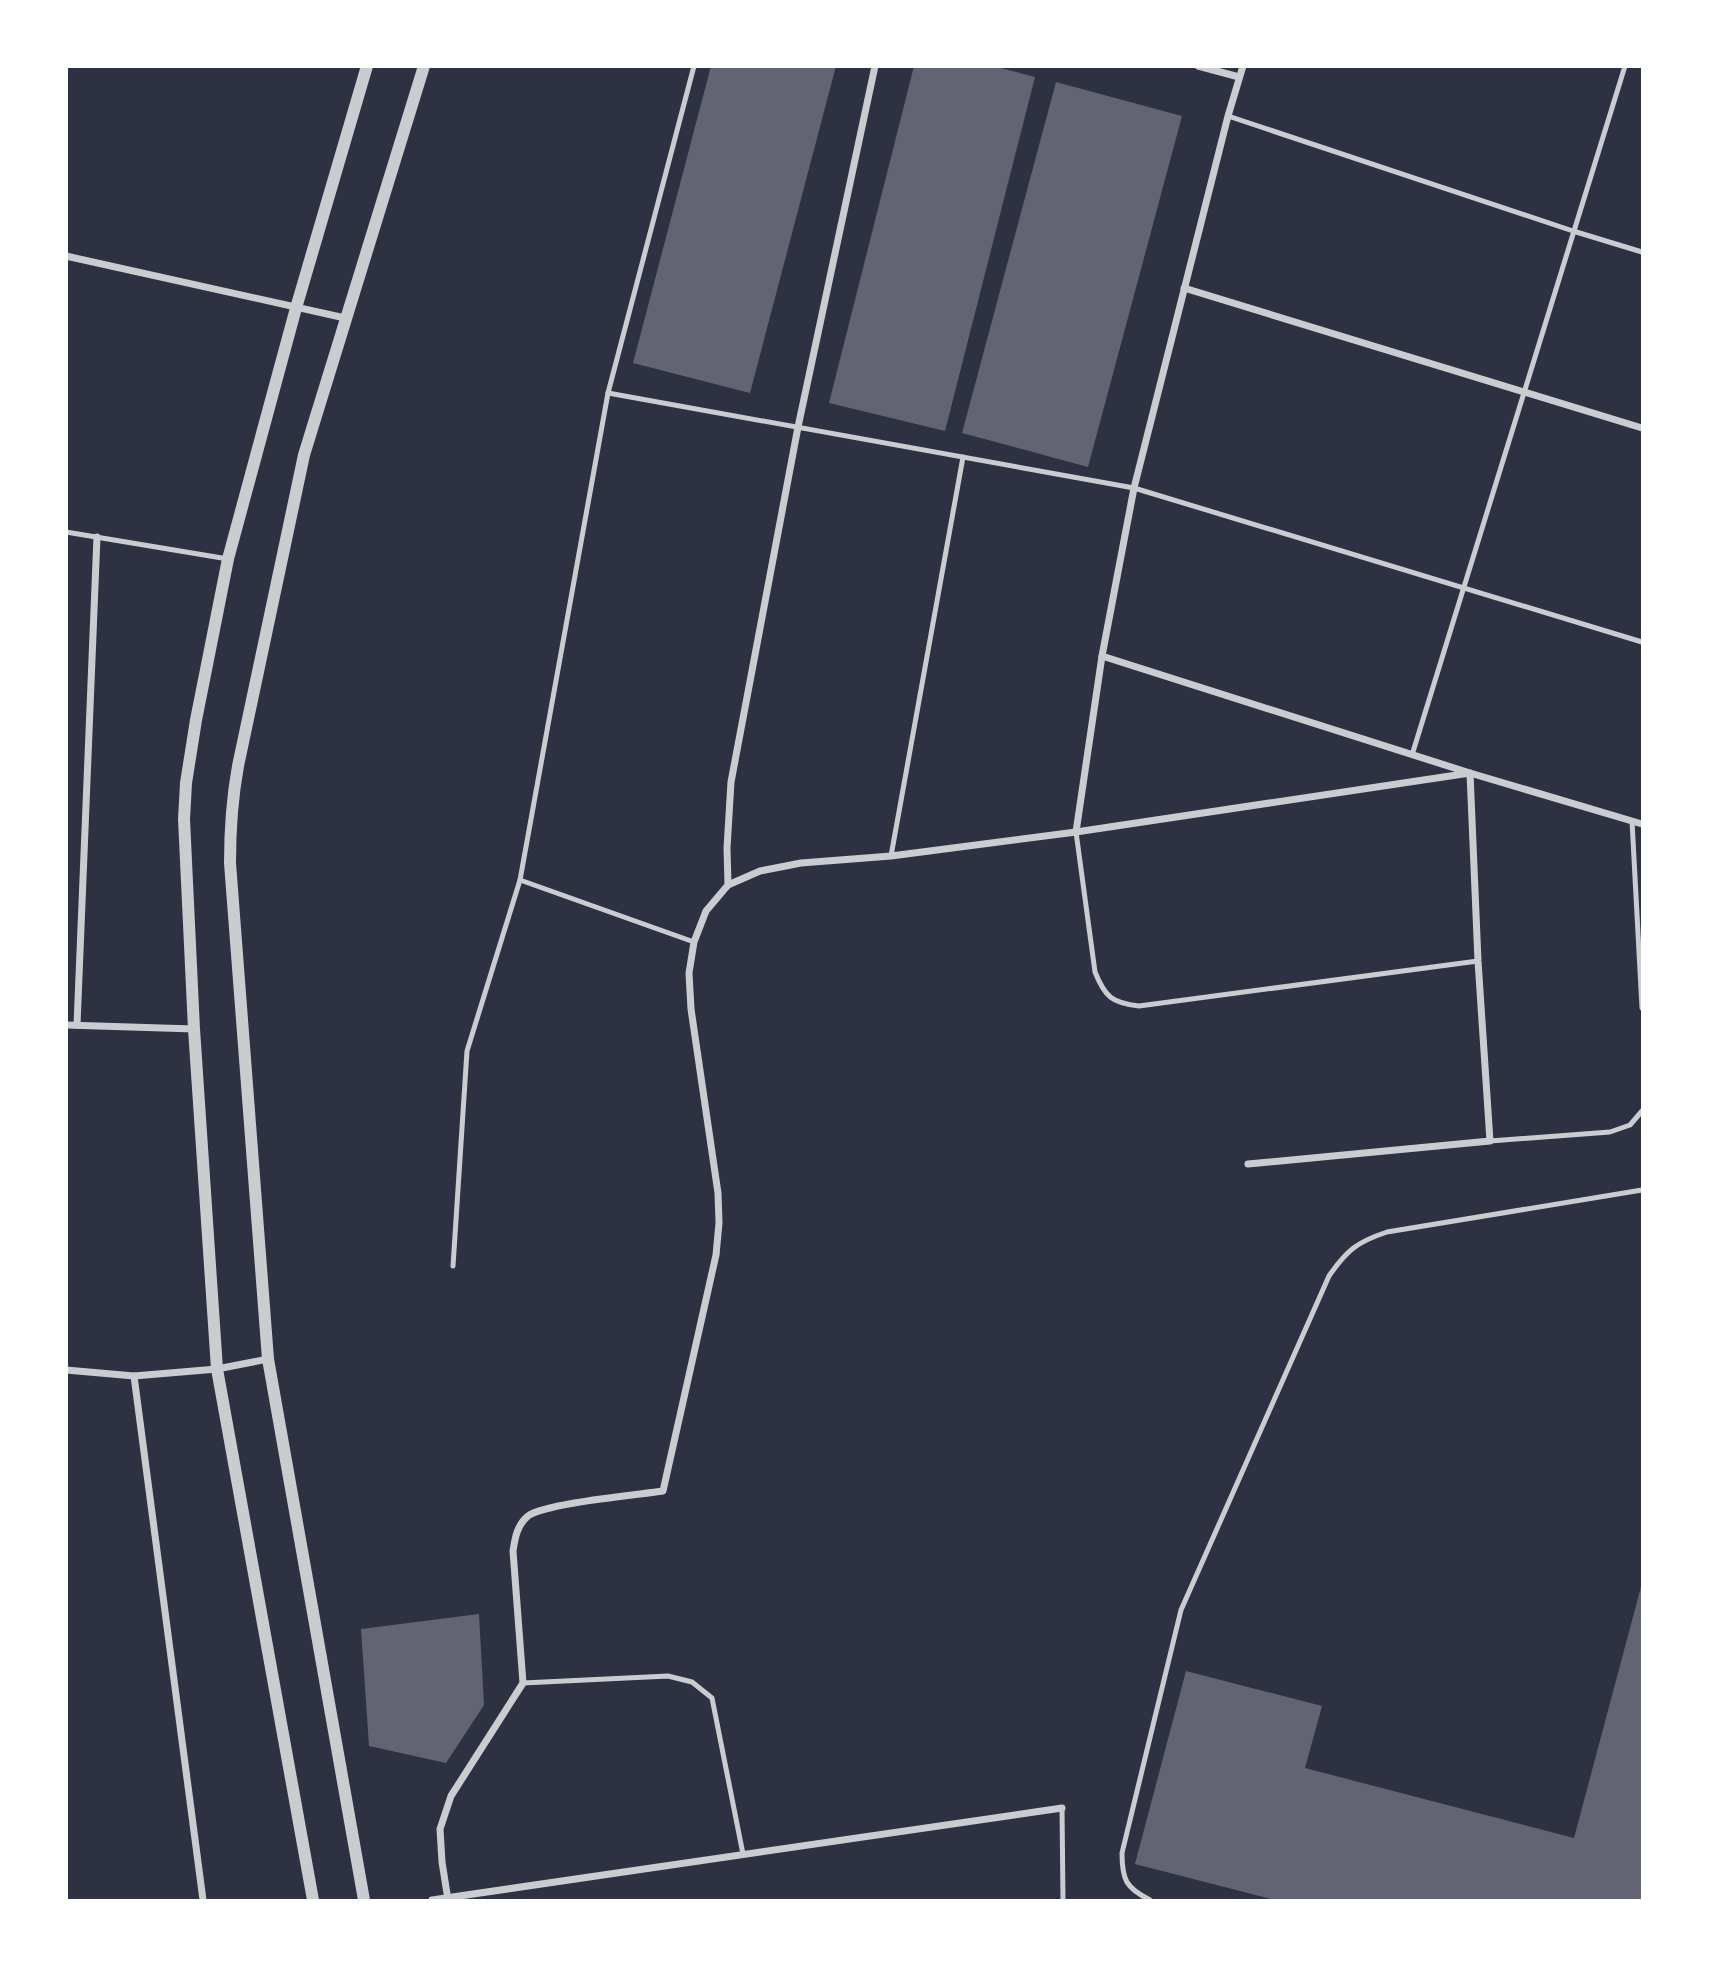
<svg xmlns="http://www.w3.org/2000/svg" width="1709" height="1967" viewBox="0 0 1709 1967" font-family="'DejaVu Sans',sans-serif">
	<rect width="100%" height="100%" fill="#2d3142"/>
	<g fill="#626471">
		<path d="M 711,66 L 836,66 L 750,393 L 633,363 Z"/>
		<path d="M 914,66 L 993,66 L 1035,77 L 945,431 L 829,403 Z"/>
		<path d="M 1056,82 L 1182,116 L 1088,467 L 962,433 Z"/>
		<path d="M 1642,1583 L 1642,1900 L 1275,1900 L 1135,1864 L 1186,1671 L 1322,1706 L 1305,1768 L 1574,1838 Z"/>
		<path d="M 479,1614 L 484,1705 L 446,1763 L 369,1746 L 361,1629 Z"/>
	</g>
	<g fill="none" stroke-linecap="round" stroke-linejoin="round">
		<g stroke="#caccd0" stroke-width="5">
			<path d="M 1228,116 L 1573,231 L 1642,252"/>
			<path d="M 608,393 L 1134,488 L 1642,642"/>
			<path d="M 66,532 L 228,559"/>
			<path d="M 1412,755 L 1625,66"/>
			<path d="M 1632,821 L 1642,1008"/>
			<path d="M 1076,832 L 1095,972 C 1105,997 1112,1003 1139,1006 L 1478,961"/>
			<path d="M 891,856 L 963,457"/>
			<path d="M 694,942 L 520,880 L 608,393 L 694,66"/>
			<path d="M 1490,1141 L 1610,1132 L 1630,1125 L 1642,1111"/>
			<path d="M 453,1266 L 467,1051 L 520,880"/>
			<path d="M 523,1683 L 668,1676 L 692,1682 L 712,1698 L 743,1854"/>
			<path d="M 1062,1808 L 1063,1900"/>
			<path d="M 1150,1900 C 1126,1888 1122,1880 1122,1853 L 1181,1610 L 1329,1276 C 1347,1250 1357,1242 1387,1232 L 1642,1190"/>
		</g>
		<g stroke="#caccd0" stroke-width="7">
			<path d="M 1198,66 L 1239,77"/>
			<path d="M 66,256 L 345,318"/>
			<path d="M 1184,288 L 1642,428"/>
			<path d="M 1102,656 L 1470,773 L 1642,824"/>
			<path d="M 1076,832 L 1102,656 L 1134,488 L 1228,116 L 1243,66"/>
			<path d="M 728,885 L 760,871 L 801,863 L 891,856 L 1076,832 L 1470,773 L 1478,961 L 1490,1141 L 1248,1164"/>
			<path d="M 66,1025 L 194,1029"/>
			<path d="M 77,1025 L 97,537"/>
			<path d="M 66,1370 L 134,1376 L 217,1369 L 268,1359"/>
			<path d="M 134,1376 L 203,1900"/>
			<path d="M 432,1900 L 1062,1808"/>
			<path d="M 448,1900 L 442,1862 L 440,1829 L 451,1796 L 523,1683 L 513,1551 C 515,1538 517,1525 528,1516 C 546,1503 637,1495 663,1491 L 716,1255 L 719,1223 L 718,1193 L 691,1009 L 689,973 L 694,942 L 706,911 L 728,885 L 727,848 L 731,782 L 798,427 L 875,66"/>
		</g>
		<g stroke="#caccd0" stroke-width="12">
			<path d="M 313,1900 L 217,1369 L 194,1029 L 184,819 L 186,783 L 196,720 L 228,559 L 296,308 L 367,66"/>
			<path d="M 364,1900 L 268,1359 L 230,863 C 230,830 232,799 238,766 L 304,455 L 424,66"/>
		</g>
	</g>
	<rect width="1709" height="1967" fill="none" stroke="#ffffff" stroke-width="136"/>
</svg>
